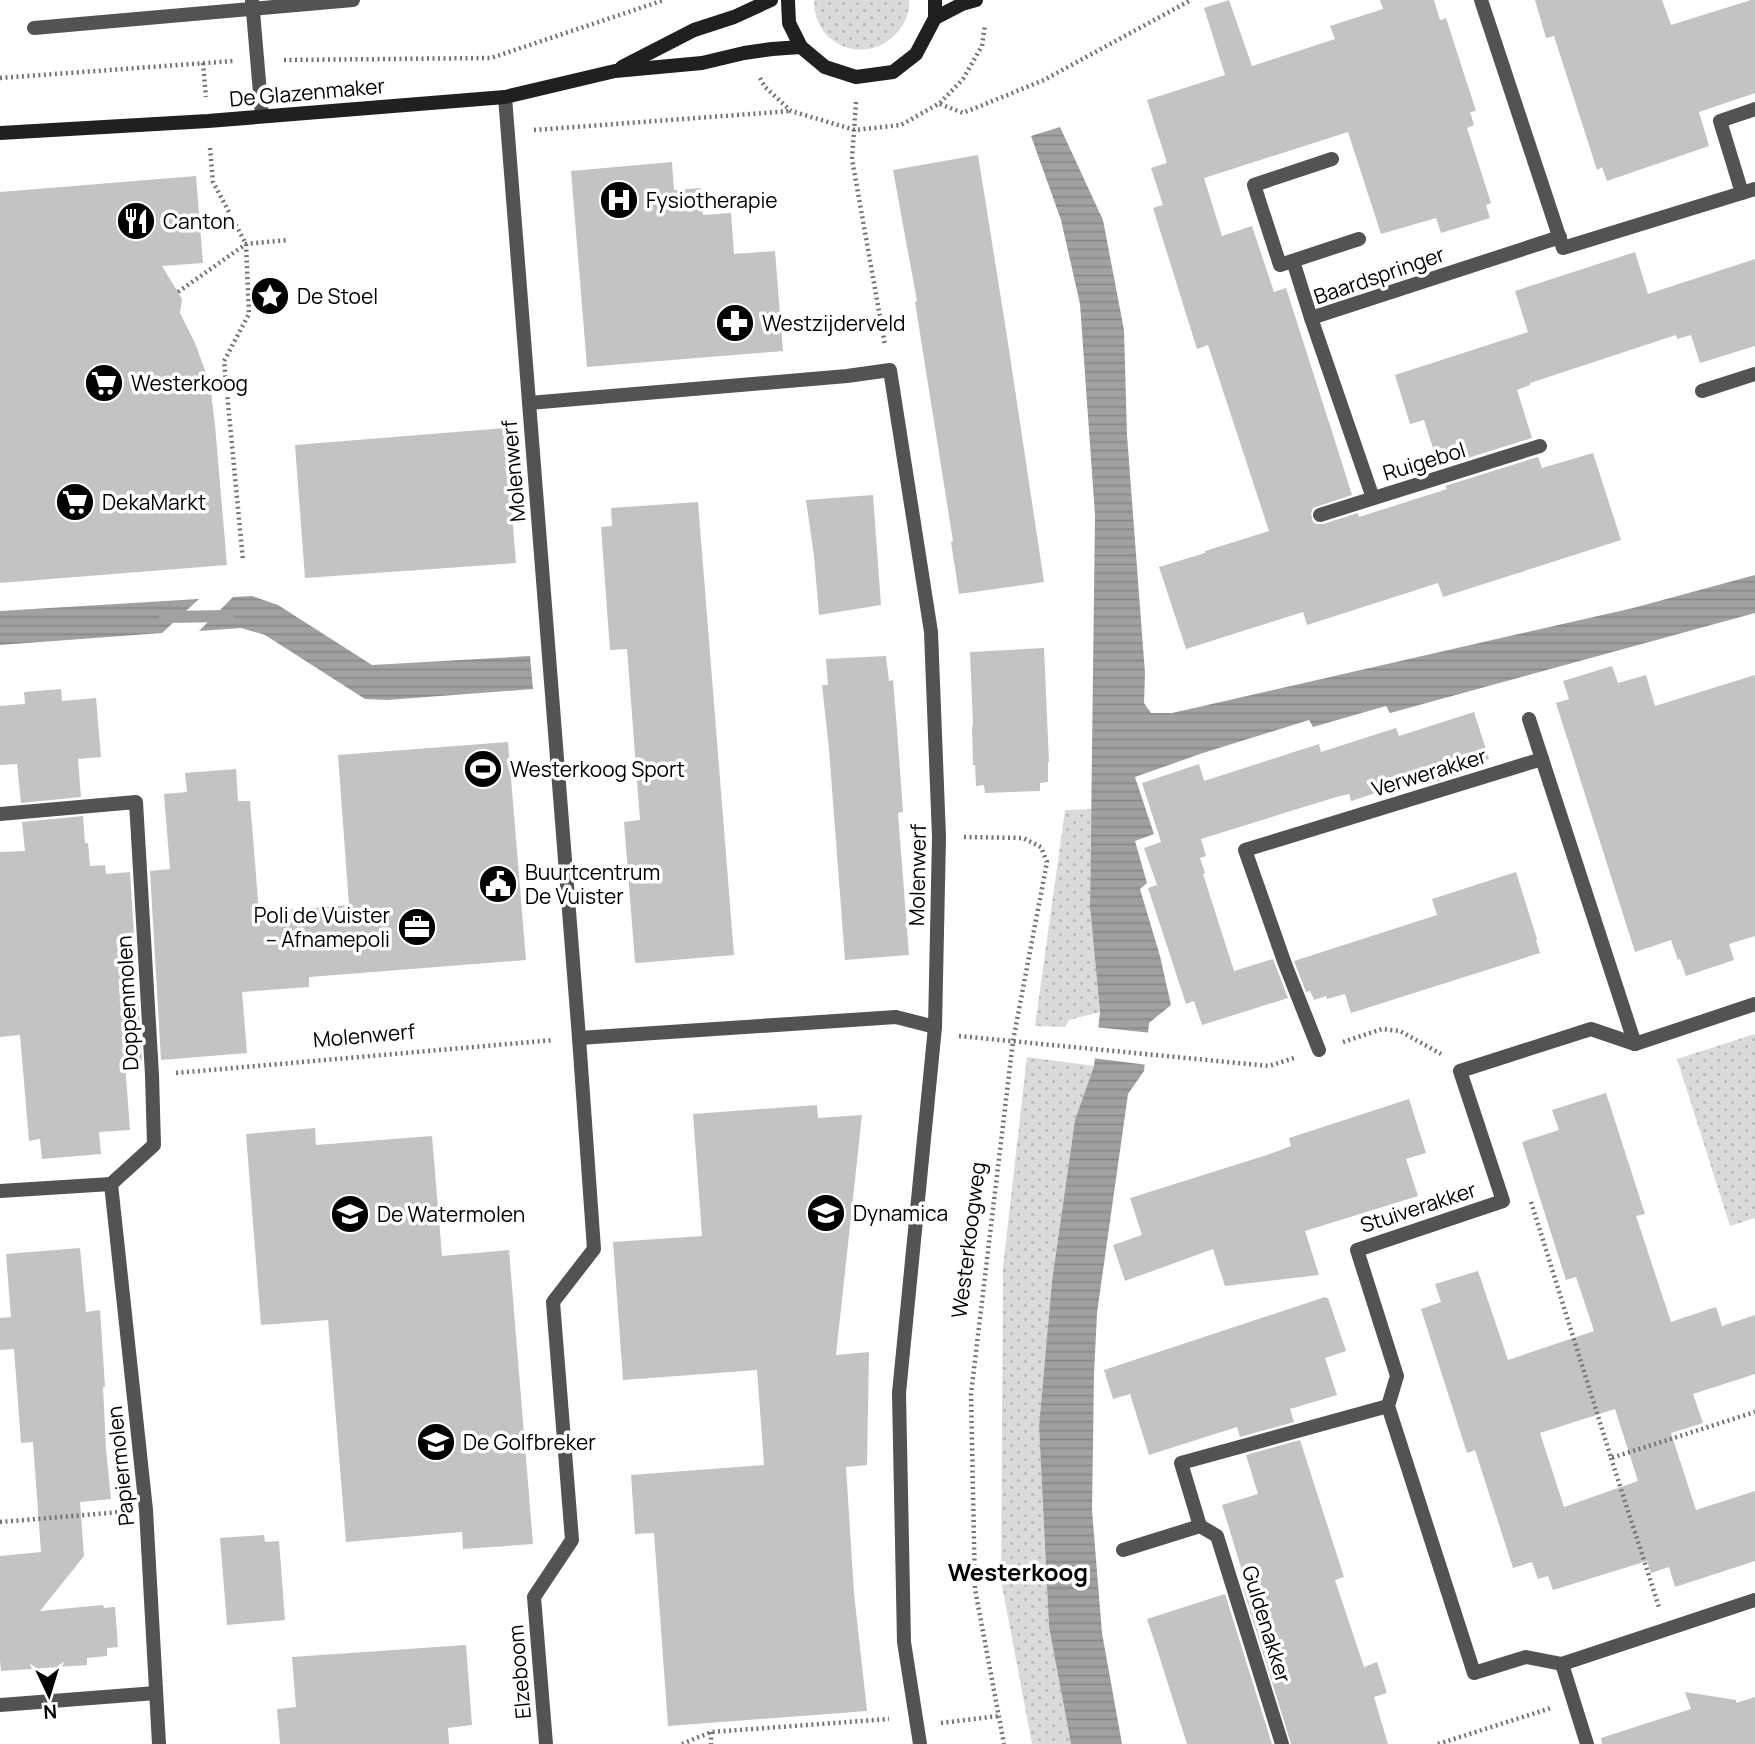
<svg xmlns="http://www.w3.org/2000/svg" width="1755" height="1744" viewBox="0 0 1755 1744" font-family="Manrope,sans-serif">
	<defs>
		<pattern id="grass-dots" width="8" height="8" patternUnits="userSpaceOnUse" patternTransform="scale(1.75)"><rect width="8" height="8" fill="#dadada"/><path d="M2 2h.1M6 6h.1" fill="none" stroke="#b9b9b9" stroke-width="1.8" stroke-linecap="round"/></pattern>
		<pattern id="water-rules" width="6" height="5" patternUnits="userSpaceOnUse" patternTransform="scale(1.75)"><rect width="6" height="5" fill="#a1a1a1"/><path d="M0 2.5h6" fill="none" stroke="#898989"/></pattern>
	</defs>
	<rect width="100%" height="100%" fill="#fff"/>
	<g fill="url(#grass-dots)">
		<path d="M 814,0 L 909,0 C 910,9 907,19 902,26 C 875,68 814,51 814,0 Z"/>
		<path d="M 1091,809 L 1090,907 L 1100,1012 L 1069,1020 L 1065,1027 L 1035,1026 L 1065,810 Z"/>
		<path d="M 1755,1034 L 1755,1218 L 1730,1226 L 1677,1059 Z"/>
		<path d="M 1027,1057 L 1094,1066 L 1075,1120 L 1052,1281 L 1039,1426 L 1049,1627 L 1071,1744 L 1032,1744 L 1001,1580 L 1003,1267 Z"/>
	</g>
	<g fill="url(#water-rules)">
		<path d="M 1060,127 L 1103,220 L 1124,330 L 1127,435 L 1145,673 L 1144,703 L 1151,713 L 1172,713 L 1633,608 L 1755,575 L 1755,613 L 1390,713 L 1386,706 L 1313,727 L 1309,720 L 1203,753 L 1135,777 L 1154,834 L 1135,841 L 1147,883 L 1140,889 L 1160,956 L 1171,1005 L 1149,1023 L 1144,1071 L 1128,1094 L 1097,1313 L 1094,1374 L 1092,1510 L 1102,1633 L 1122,1744 L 1071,1744 L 1049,1627 L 1039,1426 L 1052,1281 L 1075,1120 L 1094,1066 L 1100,1012 L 1090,907 L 1095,515 L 1080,304 L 1061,220 L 1031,136 Z"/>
		<path d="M 252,596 L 278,605 L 372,665 L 530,656 L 533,689 L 387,700 L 365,699 L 265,635 L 241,628 L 199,631 L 233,597 Z"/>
		<path d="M 199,599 L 162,633 L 0,645 L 0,611 Z"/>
	</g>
	<path fill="#fff" d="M 1095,1027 L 1152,1033 L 1148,1065 L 1092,1058 Z"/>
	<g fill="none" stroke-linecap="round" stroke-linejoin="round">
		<path stroke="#a1a1a1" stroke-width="12" d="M 165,617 L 228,616"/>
	</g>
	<g fill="#c3c3c3" fill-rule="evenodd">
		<path d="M 1229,0 L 1252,66 L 1335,39 L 1330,26 L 1383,9 L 1380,0 L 1434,0 L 1440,20 L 1446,18 L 1476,111 L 1470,112 L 1474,125 L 1467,128 L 1491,203 L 1486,205 L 1490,218 L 1441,233 L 1436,218 L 1381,234 L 1348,132 L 1204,178 L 1222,236 L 1252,226 L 1274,292 L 1286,288 L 1335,441 L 1352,495 L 1313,508 L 1311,514 L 1313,522 L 1317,524 L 1323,524 L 1358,513 L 1359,517 L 1447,489 L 1445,486 L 1538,457 L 1542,468 L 1593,453 L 1621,540 L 1443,597 L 1438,583 L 1307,625 L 1303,612 L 1186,649 L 1159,567 L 1205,553 L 1205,551 L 1269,531 L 1208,345 L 1197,349 L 1153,208 L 1163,205 L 1151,168 L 1167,163 L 1147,100 L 1225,75 L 1204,8 Z"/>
		<path d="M 1535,0 L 1662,0 L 1671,25 L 1751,0 L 1755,0 L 1755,93 L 1699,112 L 1709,146 L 1607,181 L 1602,167 L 1597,170 L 1554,36 L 1546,38 Z"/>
		<path d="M 978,155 L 1006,330 L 1044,582 L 959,594 L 951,542 L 953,541 L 915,302 L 917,301 L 893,170 Z"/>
		<path d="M 672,162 L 674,190 L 701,188 L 703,215 L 731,213 L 734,254 L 775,251 L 783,351 L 587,367 L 571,171 Z"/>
		<path d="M 196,176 L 203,263 L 162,266 L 182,299 L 180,313 L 195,343 L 210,384 L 215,425 L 227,565 L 0,583 L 0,192 Z"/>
		<path d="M 1635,252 L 1648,294 L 1755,259 L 1755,346 L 1700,363 L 1691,335 L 1677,339 L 1676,335 L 1530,383 L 1530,385 L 1517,390 L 1532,438 L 1439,467 L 1424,420 L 1410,424 L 1395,375 L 1528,332 L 1515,291 Z"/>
		<path d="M 505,428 L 516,563 L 305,578 L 295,445 Z"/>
		<path d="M 873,495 L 881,605 L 819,615 L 814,556 L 806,500 Z"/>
		<path d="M 698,502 L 734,955 L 637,963 L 635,962 L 624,822 L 640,820 L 627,649 L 610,650 L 601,527 L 612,526 L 611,508 Z"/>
		<path d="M 1044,648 L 1049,762 L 1048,762 L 1048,782 L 1040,783 L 1040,791 L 985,793 L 984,785 L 976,786 L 975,765 L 973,765 L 972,726 L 973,726 L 970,652 Z"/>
		<path d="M 886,656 L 889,681 L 893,680 L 897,729 L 903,812 L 898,813 L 909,955 L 845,960 L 829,749 L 822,685 L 828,685 L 826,659 Z"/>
		<path d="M 1612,666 L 1618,683 L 1646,675 L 1655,706 L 1755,675 L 1755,936 L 1729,944 L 1734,960 L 1686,976 L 1680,959 L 1678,960 L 1671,940 L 1635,952 L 1556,703 L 1569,699 L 1563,681 Z"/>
		<path d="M 61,689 L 62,701 L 96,698 L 101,757 L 78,759 L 81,797 L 21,803 L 17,764 L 0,765 L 0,706 L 25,704 L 24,692 Z"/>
		<path d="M 1474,712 L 1489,759 L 1474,763 L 1476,769 L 1428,784 L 1426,779 L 1411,784 L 1410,782 L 1351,801 L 1349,794 L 1333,798 L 1201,839 L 1206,856 L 1200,858 L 1205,873 L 1203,874 L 1234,971 L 1273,959 L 1288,998 L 1202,1025 L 1194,1001 L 1186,1004 L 1148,888 L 1157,885 L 1144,848 L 1161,842 L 1142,783 L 1199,764 L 1204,781 L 1319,744 L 1321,752 L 1396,728 L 1399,736 Z"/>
		<path d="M 508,742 L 526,960 L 309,977 L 309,987 L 242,992 L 247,1053 L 161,1060 L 150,871 L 170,869 L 164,794 L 187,792 L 185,773 L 236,769 L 238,801 L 250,801 L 259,912 L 349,905 L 338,755 Z"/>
		<path d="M 83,816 L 85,843 L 88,843 L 90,866 L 105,865 L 106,874 L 130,872 L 142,1061 L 125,1063 L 130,1130 L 99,1132 L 101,1154 L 42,1159 L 40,1139 L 29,1141 L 20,1035 L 0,1037 L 0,852 L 25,851 L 22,822 Z"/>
		<path d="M 1516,872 L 1537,939 L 1536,940 L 1540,953 L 1351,1013 L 1345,994 L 1327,999 L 1326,996 L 1314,1000 L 1310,991 L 1306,992 L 1294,961 L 1437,915 L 1432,899 Z"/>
		<path d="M 1606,1093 L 1645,1214 L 1636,1216 L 1671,1322 L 1716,1307 L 1722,1326 L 1755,1315 L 1755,1374 L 1693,1394 L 1703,1423 L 1671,1433 L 1696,1510 L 1755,1491 L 1755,1561 L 1675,1587 L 1669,1567 L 1651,1573 L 1647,1561 L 1553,1590 L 1548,1576 L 1538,1579 L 1532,1562 L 1513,1568 L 1475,1450 L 1467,1453 L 1421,1309 L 1441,1302 L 1435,1284 L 1478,1271 L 1508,1360 L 1594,1331 L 1576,1277 L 1566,1280 L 1522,1142 L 1559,1130 L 1552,1110 ZM 1615,1409 L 1638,1481 L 1564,1507 L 1540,1433 Z"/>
		<path d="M 1409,1099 L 1426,1153 L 1406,1159 L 1418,1196 L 1305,1231 L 1319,1275 L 1225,1286 L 1213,1249 L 1125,1281 L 1113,1245 L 1142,1235 L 1130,1198 L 1267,1155 L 1291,1146 L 1289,1138 Z"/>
		<path d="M 817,1105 L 818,1118 L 862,1115 L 836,1355 L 869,1352 L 867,1465 L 846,1467 L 854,1593 L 867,1711 L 668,1726 L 654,1533 L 635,1534 L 631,1475 L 764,1465 L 757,1370 L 623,1380 L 613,1242 L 702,1236 L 693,1114 Z"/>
		<path d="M 315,1128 L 316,1145 L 432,1136 L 442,1256 L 509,1250 L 533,1544 L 463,1549 L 462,1532 L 346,1542 L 328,1320 L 261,1325 L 246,1134 Z"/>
		<path d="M 80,1248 L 86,1312 L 100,1310 L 105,1387 L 103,1387 L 106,1449 L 111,1499 L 80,1502 L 84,1556 L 40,1611 L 103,1605 L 104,1608 L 115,1607 L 118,1647 L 107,1648 L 107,1656 L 87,1658 L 87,1665 L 1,1671 L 0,1660 L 0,1556 L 41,1552 L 33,1442 L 21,1443 L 14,1349 L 0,1350 L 0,1318 L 11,1317 L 6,1254 Z"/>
		<path d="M 1325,1297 L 1326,1298 L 1328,1298 L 1346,1351 L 1325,1358 L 1337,1395 L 1290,1409 L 1294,1422 L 1240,1437 L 1237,1427 L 1149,1455 L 1130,1394 L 1113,1399 L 1104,1370 Z"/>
		<path d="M 1300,1440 L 1344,1577 L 1335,1580 L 1364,1667 L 1377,1662 L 1387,1693 L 1374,1697 L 1388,1744 L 1291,1744 L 1243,1588 L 1247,1587 L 1222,1505 L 1258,1494 L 1246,1455 Z"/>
		<path d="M 264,1535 L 265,1542 L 279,1541 L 285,1620 L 227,1625 L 220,1538 Z"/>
		<path d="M 1225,1594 L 1272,1744 L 1187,1744 L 1157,1649 L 1147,1619 Z"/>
		<path d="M 466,1645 L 472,1725 L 448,1728 L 449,1744 L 280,1744 L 277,1709 L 296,1707 L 292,1657 Z"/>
		<path d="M 1685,1692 L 1736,1700 L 1736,1703 L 1755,1697 L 1755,1744 L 1602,1744 L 1601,1738 L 1691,1709 Z"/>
	</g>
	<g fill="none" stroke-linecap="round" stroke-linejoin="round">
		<g stroke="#757575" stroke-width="4.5" stroke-dasharray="2 3.5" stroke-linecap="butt">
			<path d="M 284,60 L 491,58 L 664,0"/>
			<path d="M 203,63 L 206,97"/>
			<path d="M 0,78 L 233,61"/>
			<path d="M 760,78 L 765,87 L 791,111 L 855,130 L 901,125 L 940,103 L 963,79 L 982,46 L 985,25"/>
			<path d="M 856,102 L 852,159 L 885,345"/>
			<path d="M 940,104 L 963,113 L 1044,80 L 1191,0"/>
			<path d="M 534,130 L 791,111"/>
			<path d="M 210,148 L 213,182 L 246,244 L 249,314 L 224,361 L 243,561"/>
			<path d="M 178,292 L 246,244 L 288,240"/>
			<path d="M 964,837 L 1023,838 L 1041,847 L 1047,862 L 1013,1041 L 971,1394 L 975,1589 L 1004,1744"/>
			<path d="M 959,1036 L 1269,1066 L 1294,1058"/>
			<path d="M 1343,1042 L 1382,1029 L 1400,1031 L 1441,1054"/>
			<path d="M 176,1073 L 554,1040"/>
			<path d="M 1531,1202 L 1611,1458 L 1755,1412"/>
			<path d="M 1611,1458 L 1659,1607"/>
			<path d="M 0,1522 L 121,1512"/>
			<path d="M 941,1723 L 999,1716"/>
			<path d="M 711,1732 L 711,1744"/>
			<path d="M 682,1744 L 711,1732 L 889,1719"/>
			<path d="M 1438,1744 L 1551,1708"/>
		</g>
		<g stroke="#535353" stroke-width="14">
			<path d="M 252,0 L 262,116"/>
			<path d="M 1481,0 L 1563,248 L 1755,189"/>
			<path d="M 34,28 L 353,0"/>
			<path d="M 505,97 L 579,1038 L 594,1249 L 553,1302 L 572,1540 L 534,1597 L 546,1744"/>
			<path d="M 1332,159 L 1254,185 L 1280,265 L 1359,239"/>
			<path d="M 1742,193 L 1720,121 L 1755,109"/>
			<path d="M 1293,261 L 1311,318"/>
			<path d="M 1702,391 L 1755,374"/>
			<path d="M 529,403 L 847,376 L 890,370 L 931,632 L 939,837 L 935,1027 L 899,1393 L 904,1642 L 920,1744"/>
			<path d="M 1373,498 L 1311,318 L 1560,237"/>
			<path d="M 1320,515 L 1540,446"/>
			<path d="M 1529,719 L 1542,759"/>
			<path d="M 0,814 L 136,802 L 152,1075 L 154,1145 L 111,1184"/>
			<path d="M 579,1038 L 896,1017 L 935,1027"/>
			<path d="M 1635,1044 L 1591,1029 L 1460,1071 L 1503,1201 L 1357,1250 L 1397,1376 L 1388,1406 L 1474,1673 L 1526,1657 L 1562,1664 L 1755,1600"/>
			<path d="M 1635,1044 L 1755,1004"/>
			<path d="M 1319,1050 L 1285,964 L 1245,850 L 1542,759 L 1635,1044"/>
			<path d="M 111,1184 L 146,1510 L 159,1744"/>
			<path d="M 0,1191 L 111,1184"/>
			<path d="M 1200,1526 L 1217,1536 L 1282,1744"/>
			<path d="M 1123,1550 L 1200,1526 L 1181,1463 L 1388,1406"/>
			<path d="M 1562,1664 L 1587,1744"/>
			<path d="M 0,1705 L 156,1693"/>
		</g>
		<g stroke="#202020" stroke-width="14">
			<path d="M 788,0 L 789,23 L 801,47 L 825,67 L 856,77 L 893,72 L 916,54 L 935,18 L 935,0"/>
			<path d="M 935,18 L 962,4 L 976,0"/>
			<path d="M 622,67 L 694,30 L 734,17 L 771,0"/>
			<path d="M 0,133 L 208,121 L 505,97 L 615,71 L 702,63 L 744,53 L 772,49 L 801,47"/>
		</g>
	</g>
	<defs>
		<g id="hospital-disc" transform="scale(2.0125)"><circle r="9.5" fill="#000" stroke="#fff"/><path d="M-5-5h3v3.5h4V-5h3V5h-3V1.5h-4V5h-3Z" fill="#fff"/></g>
		<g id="restaurant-disc" transform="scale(2.0125)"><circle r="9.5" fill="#000" stroke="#fff"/><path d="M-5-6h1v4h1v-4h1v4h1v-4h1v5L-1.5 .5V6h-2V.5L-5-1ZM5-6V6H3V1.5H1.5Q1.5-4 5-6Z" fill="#fff"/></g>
		<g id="sight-disc" transform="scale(2.0125)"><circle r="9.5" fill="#000" stroke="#fff"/><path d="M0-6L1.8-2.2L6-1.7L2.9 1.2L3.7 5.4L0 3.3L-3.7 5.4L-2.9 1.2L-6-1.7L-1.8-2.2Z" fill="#fff"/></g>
		<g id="pharmacy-disc" transform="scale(2.0125)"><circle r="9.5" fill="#000" stroke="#fff"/><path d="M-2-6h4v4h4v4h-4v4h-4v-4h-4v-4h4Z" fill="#fff"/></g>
		<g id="supermarket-disc" transform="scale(2.0125)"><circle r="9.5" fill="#000" stroke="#fff"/><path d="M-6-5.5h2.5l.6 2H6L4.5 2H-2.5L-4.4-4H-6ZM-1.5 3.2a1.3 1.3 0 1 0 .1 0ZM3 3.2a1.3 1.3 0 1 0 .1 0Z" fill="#fff"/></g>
		<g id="stadium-disc" transform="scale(2.0125)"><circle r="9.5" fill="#000" stroke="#fff"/><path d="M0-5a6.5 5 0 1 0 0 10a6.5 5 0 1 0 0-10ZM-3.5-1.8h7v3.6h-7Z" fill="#fff"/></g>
		<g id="civic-disc" transform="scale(2.0125)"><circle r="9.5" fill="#000" stroke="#fff"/><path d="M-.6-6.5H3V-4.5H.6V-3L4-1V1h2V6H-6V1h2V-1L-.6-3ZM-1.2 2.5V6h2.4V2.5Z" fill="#fff"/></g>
		<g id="office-disc" transform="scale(2.0125)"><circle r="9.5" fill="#000" stroke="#fff"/><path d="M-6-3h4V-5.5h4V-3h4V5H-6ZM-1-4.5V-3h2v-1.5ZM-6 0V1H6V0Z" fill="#fff"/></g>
		<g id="school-disc" transform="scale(2.0125)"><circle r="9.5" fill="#000" stroke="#fff"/><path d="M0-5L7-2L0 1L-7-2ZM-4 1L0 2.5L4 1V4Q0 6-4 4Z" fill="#fff"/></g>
	</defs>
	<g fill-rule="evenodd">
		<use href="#hospital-disc" x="619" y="200"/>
		<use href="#restaurant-disc" x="136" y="221"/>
		<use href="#sight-disc" x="270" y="296"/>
		<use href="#pharmacy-disc" x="735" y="323"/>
		<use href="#supermarket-disc" x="104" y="383"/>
		<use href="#supermarket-disc" x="75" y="502"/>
		<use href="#stadium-disc" x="483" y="769"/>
		<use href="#civic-disc" x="498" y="884"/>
		<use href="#office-disc" x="417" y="927"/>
		<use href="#school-disc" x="826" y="1213"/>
		<use href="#school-disc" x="350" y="1214"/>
		<use href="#school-disc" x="436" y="1442"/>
	</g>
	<g text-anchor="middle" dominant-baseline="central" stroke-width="7" stroke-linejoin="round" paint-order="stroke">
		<g font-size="21" fill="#000" stroke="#fff">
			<text transform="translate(307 92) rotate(-5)">De Glazenmaker</text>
			<text transform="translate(1379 275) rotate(-19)">Baardspringer</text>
			<text transform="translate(1424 461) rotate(-17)">Ruigebol</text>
			<text transform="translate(513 471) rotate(-95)">Molenwerf</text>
			<text transform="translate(1429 772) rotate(-17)">Verwerakker</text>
			<text transform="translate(917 875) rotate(-89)">Molenwerf</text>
			<text transform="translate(127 1003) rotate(-93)">Doppenmolen</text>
			<text transform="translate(364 1035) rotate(-5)">Molenwerf</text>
			<text transform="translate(1418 1207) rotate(-18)">Stuiverakker</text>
			<text transform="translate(968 1240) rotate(-83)">Westerkoogweg</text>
			<text transform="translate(120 1466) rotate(-96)">Papiermolen</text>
			<text transform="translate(1267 1624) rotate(73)">Guldenakker</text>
			<text transform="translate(519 1672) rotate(-95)">Elzeboom</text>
		</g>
		<g font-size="21" fill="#000" stroke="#fff" text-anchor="start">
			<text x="646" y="200">Fysiotherapie</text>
			<text x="163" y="221">Canton</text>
			<text x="297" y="296">De Stoel</text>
			<text x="762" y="323">Westzijderveld</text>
			<text x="131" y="383">Westerkoog</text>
			<text x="102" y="502">DekaMarkt</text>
			<text x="510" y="769">Westerkoog Sport</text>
			<text x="525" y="872">Buurtcentrum<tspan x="525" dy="24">De Vuister</tspan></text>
			<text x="390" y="915" text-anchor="end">Poli de Vuister<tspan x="390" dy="24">– Afnamepoli</tspan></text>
			<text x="853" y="1213">Dynamica</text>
			<text x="377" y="1214">De Watermolen</text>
			<text x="463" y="1442">De Golfbreker</text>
		</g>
		<g font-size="24" font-weight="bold" fill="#000" stroke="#fff">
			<text x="1018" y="1571">Westerkoog</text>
		</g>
	</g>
	<g transform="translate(49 1695) rotate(176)" stroke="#ffffff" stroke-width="5" paint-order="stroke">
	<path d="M0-5L12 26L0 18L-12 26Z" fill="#000000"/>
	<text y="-10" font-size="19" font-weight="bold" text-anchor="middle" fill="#000000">N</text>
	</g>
</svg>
